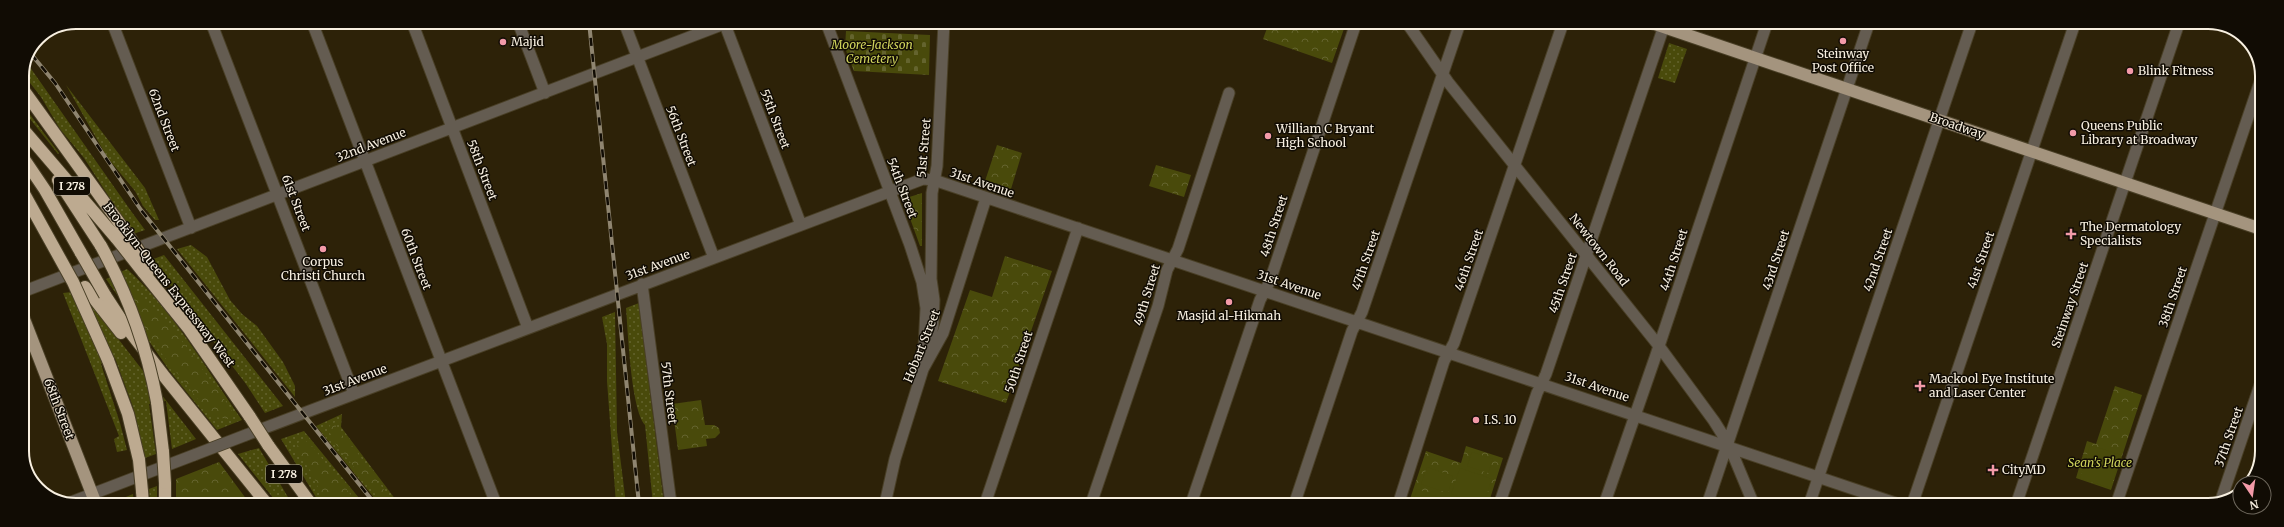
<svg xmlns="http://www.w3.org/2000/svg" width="2284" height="527" viewBox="0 0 2284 527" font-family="Merriweather,serif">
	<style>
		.grass { fill: url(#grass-dots) }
		.forest { fill: url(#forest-crowns) }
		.cemetery { fill: url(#cemetery-stones) }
		.pitch { fill: #494a0b }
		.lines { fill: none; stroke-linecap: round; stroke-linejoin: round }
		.minor-casing { stroke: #493f26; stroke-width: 13 }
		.major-casing { stroke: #493f26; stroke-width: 14 }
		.highway-casing { stroke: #493f26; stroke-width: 14 }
		.minor { stroke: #645c51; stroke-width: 11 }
		.major { stroke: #a4947e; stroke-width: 12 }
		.highway { stroke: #bdaa90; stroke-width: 12 }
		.rail-casing { stroke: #8f8570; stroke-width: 4 }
		.rail { stroke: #110c04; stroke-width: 2.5; stroke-dasharray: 8; stroke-linecap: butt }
		.minor-bridge-casing { stroke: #493f26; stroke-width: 13; stroke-linecap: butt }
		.highway-bridge-casing { stroke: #493f26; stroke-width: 14; stroke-linecap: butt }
		.minor-bridge { stroke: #645c51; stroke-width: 11 }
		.highway-bridge { stroke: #bdaa90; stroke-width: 12 }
		.poi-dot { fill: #f39aa8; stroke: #110c04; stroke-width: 1.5 }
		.labels { text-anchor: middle; stroke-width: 3; stroke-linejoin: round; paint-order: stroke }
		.shield { fill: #110c04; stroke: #b3ac9f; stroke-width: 1 }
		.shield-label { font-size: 11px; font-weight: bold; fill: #f8f0e1 }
		.poi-label { font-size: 12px; fill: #f8f0e1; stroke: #110c04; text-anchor: start }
		.park-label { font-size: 12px; font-style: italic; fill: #cfd35b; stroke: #110c04 }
		.street-label { font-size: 12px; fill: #f8f0e1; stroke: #110c04 }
		.rim { fill: none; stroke: #f8f0e1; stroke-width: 2 }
	</style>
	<defs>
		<pattern id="grass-dots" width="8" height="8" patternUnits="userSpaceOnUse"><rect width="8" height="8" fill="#494a0b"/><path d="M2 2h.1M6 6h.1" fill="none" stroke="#64642e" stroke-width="1.8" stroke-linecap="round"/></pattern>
		<pattern id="forest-crowns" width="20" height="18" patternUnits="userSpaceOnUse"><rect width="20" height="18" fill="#494a0b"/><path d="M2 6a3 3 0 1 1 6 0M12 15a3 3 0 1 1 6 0" fill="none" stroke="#64642e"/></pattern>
		<pattern id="cemetery-stones" width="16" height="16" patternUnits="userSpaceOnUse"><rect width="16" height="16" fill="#494a0b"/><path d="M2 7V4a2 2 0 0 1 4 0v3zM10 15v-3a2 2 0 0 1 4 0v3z" fill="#64642e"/></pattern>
	</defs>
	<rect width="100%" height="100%" fill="#2d2208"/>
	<path class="grass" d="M 1669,43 L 1687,49 L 1675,83 L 1658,78 Z
		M 27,63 L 131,211 L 145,230 L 133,234 L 84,158 L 60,129 L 41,97 L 23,74 Z
		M 66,85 L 145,188 L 159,220 L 155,220 L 143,206 L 135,191 L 107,157 Z
		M 22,104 L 59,153 L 58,154 L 22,109 Z
		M 191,245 L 207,257 L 230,300 L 242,314 L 257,326 L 283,362 L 295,386 L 295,397 L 177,249 Z
		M 164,255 L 283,406 L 265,413 L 246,384 L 151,260 Z
		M 127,269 C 172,309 207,370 242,420 L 217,430 L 169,370 L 106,279 Z
		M 81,291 L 196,439 L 172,449 L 166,401 L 149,404 L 156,454 L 145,458 L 133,407 L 115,358 L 101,364 L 120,423 L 127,450 L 117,452 L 114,439 L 119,436 L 63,293 Z
		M 639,303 L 664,504 L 653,504 L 645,425 C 631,409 628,332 626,308 Z
		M 615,312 L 617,432 L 626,504 L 616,504 L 607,381 L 607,344 L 602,317 Z
		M 342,414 L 341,427 L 399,504 L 379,504 L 316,426 Z
		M 304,431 L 364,504 L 320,504 L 281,439 Z
		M 259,448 L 292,504 L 278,504 L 238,454 Z
		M 157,486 L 157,504 L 150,504 L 149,489 Z
		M 133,494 L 134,504 L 109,504 Z"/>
	<path class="forest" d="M 1269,23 L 1346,23 L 1332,63 L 1263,39 Z
		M 997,145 L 1022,153 L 1011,189 L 985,181 Z
		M 1156,165 L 1191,175 L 1184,197 L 1149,186 Z
		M 922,193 L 922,246 L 920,246 L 903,199 Z
		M 1005,256 L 1052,271 L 1006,403 L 938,381 L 970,290 L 992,297 Z
		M 120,277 L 179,337 L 232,410 L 233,415 L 228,419 L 215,417 L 204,407 L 162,354 L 138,319 Z
		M 2115,386 L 2142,395 L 2111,490 L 2076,478 L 2087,441 L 2096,444 Z
		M 701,400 L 705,425 L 714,425 L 719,428 L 720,433 L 715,438 L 706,439 L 707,446 L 678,450 L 672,404 Z
		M 336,422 L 336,428 L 354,448 L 394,504 L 383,504 L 335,443 L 328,429 L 331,424 Z
		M 299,441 L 306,441 L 312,446 L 358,504 L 346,504 L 339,501 L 325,504 L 312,473 L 296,450 Z
		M 1466,446 L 1503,458 L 1488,505 L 1408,505 L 1426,451 L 1461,463 Z
		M 219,462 L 250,504 L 176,504 L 176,479 Z"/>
	<path class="cemetery" d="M 846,31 L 930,35 L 929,75 L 854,71 L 845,48 Z"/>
	<path class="pitch" d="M 2090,445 L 2121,455 L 2111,488 L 2080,479 L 2085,462 L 2096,466 L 2085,462 Z
		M 1472,452 L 1493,459 L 1488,473 L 1467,466 Z
		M 1427,467 L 1453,476 L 1448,493 L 1421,484 Z
		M 1460,468 L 1492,479 L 1483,505 L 1451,494 Z
		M 1417,489 L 1459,505 L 1412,505 Z"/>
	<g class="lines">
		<defs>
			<path id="minor" d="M 112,22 L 191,228
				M 211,22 L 354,394
				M 312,22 L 496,504
				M 412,22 L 528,328
				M 518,22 L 545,93
				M 624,22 L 714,258
				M 724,22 L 801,225
				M 826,22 L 910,245 L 922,282 L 926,308 L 923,369
				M 1407,23 L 1448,82 L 1659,346 L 1714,421 L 1729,445 L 1754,505
				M 642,284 L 671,504
				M 22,292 L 729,22
				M 929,344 L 933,326 L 934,300 L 931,279 L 932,193 L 937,166 L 944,22
				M 246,435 L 923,179 L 934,180 L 1901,505
				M 2221,500 L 2261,382
				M 66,504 L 194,455
				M 885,504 L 895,459 L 923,369 L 943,333 L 986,198
				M 985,504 L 1078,228
				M 1091,504 L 1158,306 L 1167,270 L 1178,249 L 1229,93
				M 1191,504 L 1260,300 L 1270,281 L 1356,23
				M 1294,505 L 1352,331 L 1362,312 L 1460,23
				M 1398,505 L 1444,361 L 1454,343 L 1563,23
				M 1499,505 L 1537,393 L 1546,374 L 1665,23
				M 1604,505 L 1656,355 L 1767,23
				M 1707,505 L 1869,23
				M 1809,505 L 1972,23
				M 1912,505 L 2075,23
				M 2016,505 L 2179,23
				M 2116,505 L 2262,76"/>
			<path id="major" d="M 1652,23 L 2261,229
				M 22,314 L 96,504"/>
			<path id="highway" d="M 22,88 L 128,235
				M 22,128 L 117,239
				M 22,156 L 45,190 L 81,253
				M 58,180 L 101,246
				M 143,272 L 189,329 L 250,417
				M 85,287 L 121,333
				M 105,295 L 124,324 L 164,376 L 267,504
				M 108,360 L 128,414 L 139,460
				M 157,402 L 163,452
				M 268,445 L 311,504
				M 142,491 L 143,504
				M 165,504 L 165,483"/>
		</defs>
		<use href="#minor" class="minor-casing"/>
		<use href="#major" class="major-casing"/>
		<use href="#highway" class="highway-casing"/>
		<use href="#minor" class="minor"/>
		<use href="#major" class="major"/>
		<use href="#highway" class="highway"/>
		<defs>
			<path id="rail" d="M 589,22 L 639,504
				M 31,54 L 55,83 L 141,210 L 375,504"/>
		</defs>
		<use href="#rail" class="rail-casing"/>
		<use href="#rail" class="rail"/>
		<defs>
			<path id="minor-bridge" d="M 194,455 L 246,435"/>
			<path id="highway-bridge" d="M 22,190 L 73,282 L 108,360
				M 128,235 L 151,269
				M 117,239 L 143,272
				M 101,246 C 128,295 147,348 157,402
				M 81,253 L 105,295
				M 250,417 L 268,445
				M 163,452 L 165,483
				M 139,460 L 142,491"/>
		</defs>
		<use href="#minor-bridge" class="minor-bridge-casing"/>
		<use href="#highway-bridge" class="highway-bridge-casing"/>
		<use href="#minor-bridge" class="minor-bridge"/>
		<use href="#highway-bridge" class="highway-bridge"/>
	</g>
	<g class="poi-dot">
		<circle cx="1843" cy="41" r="4"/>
		<circle cx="503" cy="42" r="4"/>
		<circle cx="2130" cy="71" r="4"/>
		<circle cx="2073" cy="133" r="4"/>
		<circle cx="1268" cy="136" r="4"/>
		<path d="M2069 228h4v4h4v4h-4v4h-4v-4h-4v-4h4z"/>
		<circle cx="323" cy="249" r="4"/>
		<circle cx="1229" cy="302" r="4"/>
		<path d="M1918 380h4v4h4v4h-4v4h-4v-4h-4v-4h4z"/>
		<circle cx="1476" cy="420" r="4"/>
		<path d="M1991 464h4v4h4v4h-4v4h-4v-4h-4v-4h4z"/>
	</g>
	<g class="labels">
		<g class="shield">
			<rect x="54" y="177" width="36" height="18" rx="3"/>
			<rect x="266" y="465" width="36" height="18" rx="3"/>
		</g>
		<g class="shield-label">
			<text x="72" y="190">I 278</text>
			<text x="284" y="478">I 278</text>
		</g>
		<g class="poi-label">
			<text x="511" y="46">Majid</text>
			<text x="1843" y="58" text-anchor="middle">Steinway<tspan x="1843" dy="14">Post Office</tspan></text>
			<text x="2138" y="75">Blink Fitness</text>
			<text x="2081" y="130">Queens Public<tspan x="2081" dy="14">Library at Broadway</tspan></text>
			<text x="1276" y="133">William C Bryant<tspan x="1276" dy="14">High School</tspan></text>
			<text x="2080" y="231">The Dermatology<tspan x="2080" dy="14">Specialists</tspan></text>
			<text x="323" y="266" text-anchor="middle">Corpus<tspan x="323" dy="14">Christi Church</tspan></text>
			<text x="1229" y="320" text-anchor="middle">Masjid al-Hikmah</text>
			<text x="1929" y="383">Mackool Eye Institute<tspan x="1929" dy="14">and Laser Center</tspan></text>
			<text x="1484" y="424">I.S. 10</text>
			<text x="2002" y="474">CityMD</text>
		</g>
		<g class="park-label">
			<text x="872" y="49">Moore-Jackson<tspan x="872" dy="14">Cemetery</tspan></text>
			<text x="2100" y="467">Sean's Place</text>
		</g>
		<g class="street-label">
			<text transform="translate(775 119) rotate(69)" y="4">55th Street</text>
			<text transform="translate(164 120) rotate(69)" y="4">62nd Street</text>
			<text transform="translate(1957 126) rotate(19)" y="4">Broadway</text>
			<text transform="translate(681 136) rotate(69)" y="4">56th Street</text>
			<text transform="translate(371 145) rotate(-21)" y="4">32nd Avenue</text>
			<text transform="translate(924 148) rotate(-85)" y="4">51st Street</text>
			<text transform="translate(482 170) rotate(69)" y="4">58th Street</text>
			<text transform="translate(982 183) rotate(19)" y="4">31st Avenue</text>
			<text transform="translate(902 188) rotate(69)" y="4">54th Street</text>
			<text transform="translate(296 203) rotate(69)" y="4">61st Street</text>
			<text transform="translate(1274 226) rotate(-72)" y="4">48th Street</text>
			<text transform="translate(1599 250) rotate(52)" y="4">Newtown Road</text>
			<text transform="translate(416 259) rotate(69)" y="4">60th Street</text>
			<text transform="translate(1366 260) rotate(-71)" y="4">47th Street</text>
			<text transform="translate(1469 260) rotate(-71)" y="4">46th Street</text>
			<text transform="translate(1674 260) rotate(-72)" y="4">44th Street</text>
			<text transform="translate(1776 260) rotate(-72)" y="4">43rd Street</text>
			<text transform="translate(1878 260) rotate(-71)" y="4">42nd Street</text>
			<text transform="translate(1981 260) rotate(-71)" y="4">41st Street</text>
			<text transform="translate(658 265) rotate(-20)" y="4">31st Avenue</text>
			<text transform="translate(1563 283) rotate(-71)" y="4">45th Street</text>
			<text transform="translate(169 285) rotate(52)" y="4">Brooklyn-Queens Expressway West</text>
			<text transform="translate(1289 285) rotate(19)" y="4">31st Avenue</text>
			<text transform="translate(1147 295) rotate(-73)" y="4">49th Street</text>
			<text transform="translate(2173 297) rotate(-71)" y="4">38th Street</text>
			<text transform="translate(2070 305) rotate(-71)" y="4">Steinway Street</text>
			<text transform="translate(922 346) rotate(-68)" y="4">Hobart Street</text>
			<text transform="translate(1019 362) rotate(-72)" y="4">50th Street</text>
			<text transform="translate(355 380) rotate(-21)" y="4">31st Avenue</text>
			<text transform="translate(1597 387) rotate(19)" y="4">31st Avenue</text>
			<text transform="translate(669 393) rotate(83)" y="4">57th Street</text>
			<text transform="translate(59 409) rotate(69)" y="4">68th Street</text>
			<text transform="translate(2229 437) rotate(-71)" y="4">37th Street</text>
		</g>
	</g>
	<path d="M0 0H2284V527H0ZM76 29H2208A47 47 0 0 1 2255 76V451A47 47 0 0 1 2208 498H76A47 47 0 0 1 29 451V76A47 47 0 0 1 76 29Z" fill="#110c04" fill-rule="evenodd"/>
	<path class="rim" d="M76 29H2208A47 47 0 0 1 2255 76V451A47 47 0 0 1 2208 498H76A47 47 0 0 1 29 451V76A47 47 0 0 1 76 29Z"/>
	<g transform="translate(2252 495) rotate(167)"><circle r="19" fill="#110c04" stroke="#6d675c"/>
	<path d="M0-3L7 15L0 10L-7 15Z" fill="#f39aa8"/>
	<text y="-6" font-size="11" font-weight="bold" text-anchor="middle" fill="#f8f0e1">N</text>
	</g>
</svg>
